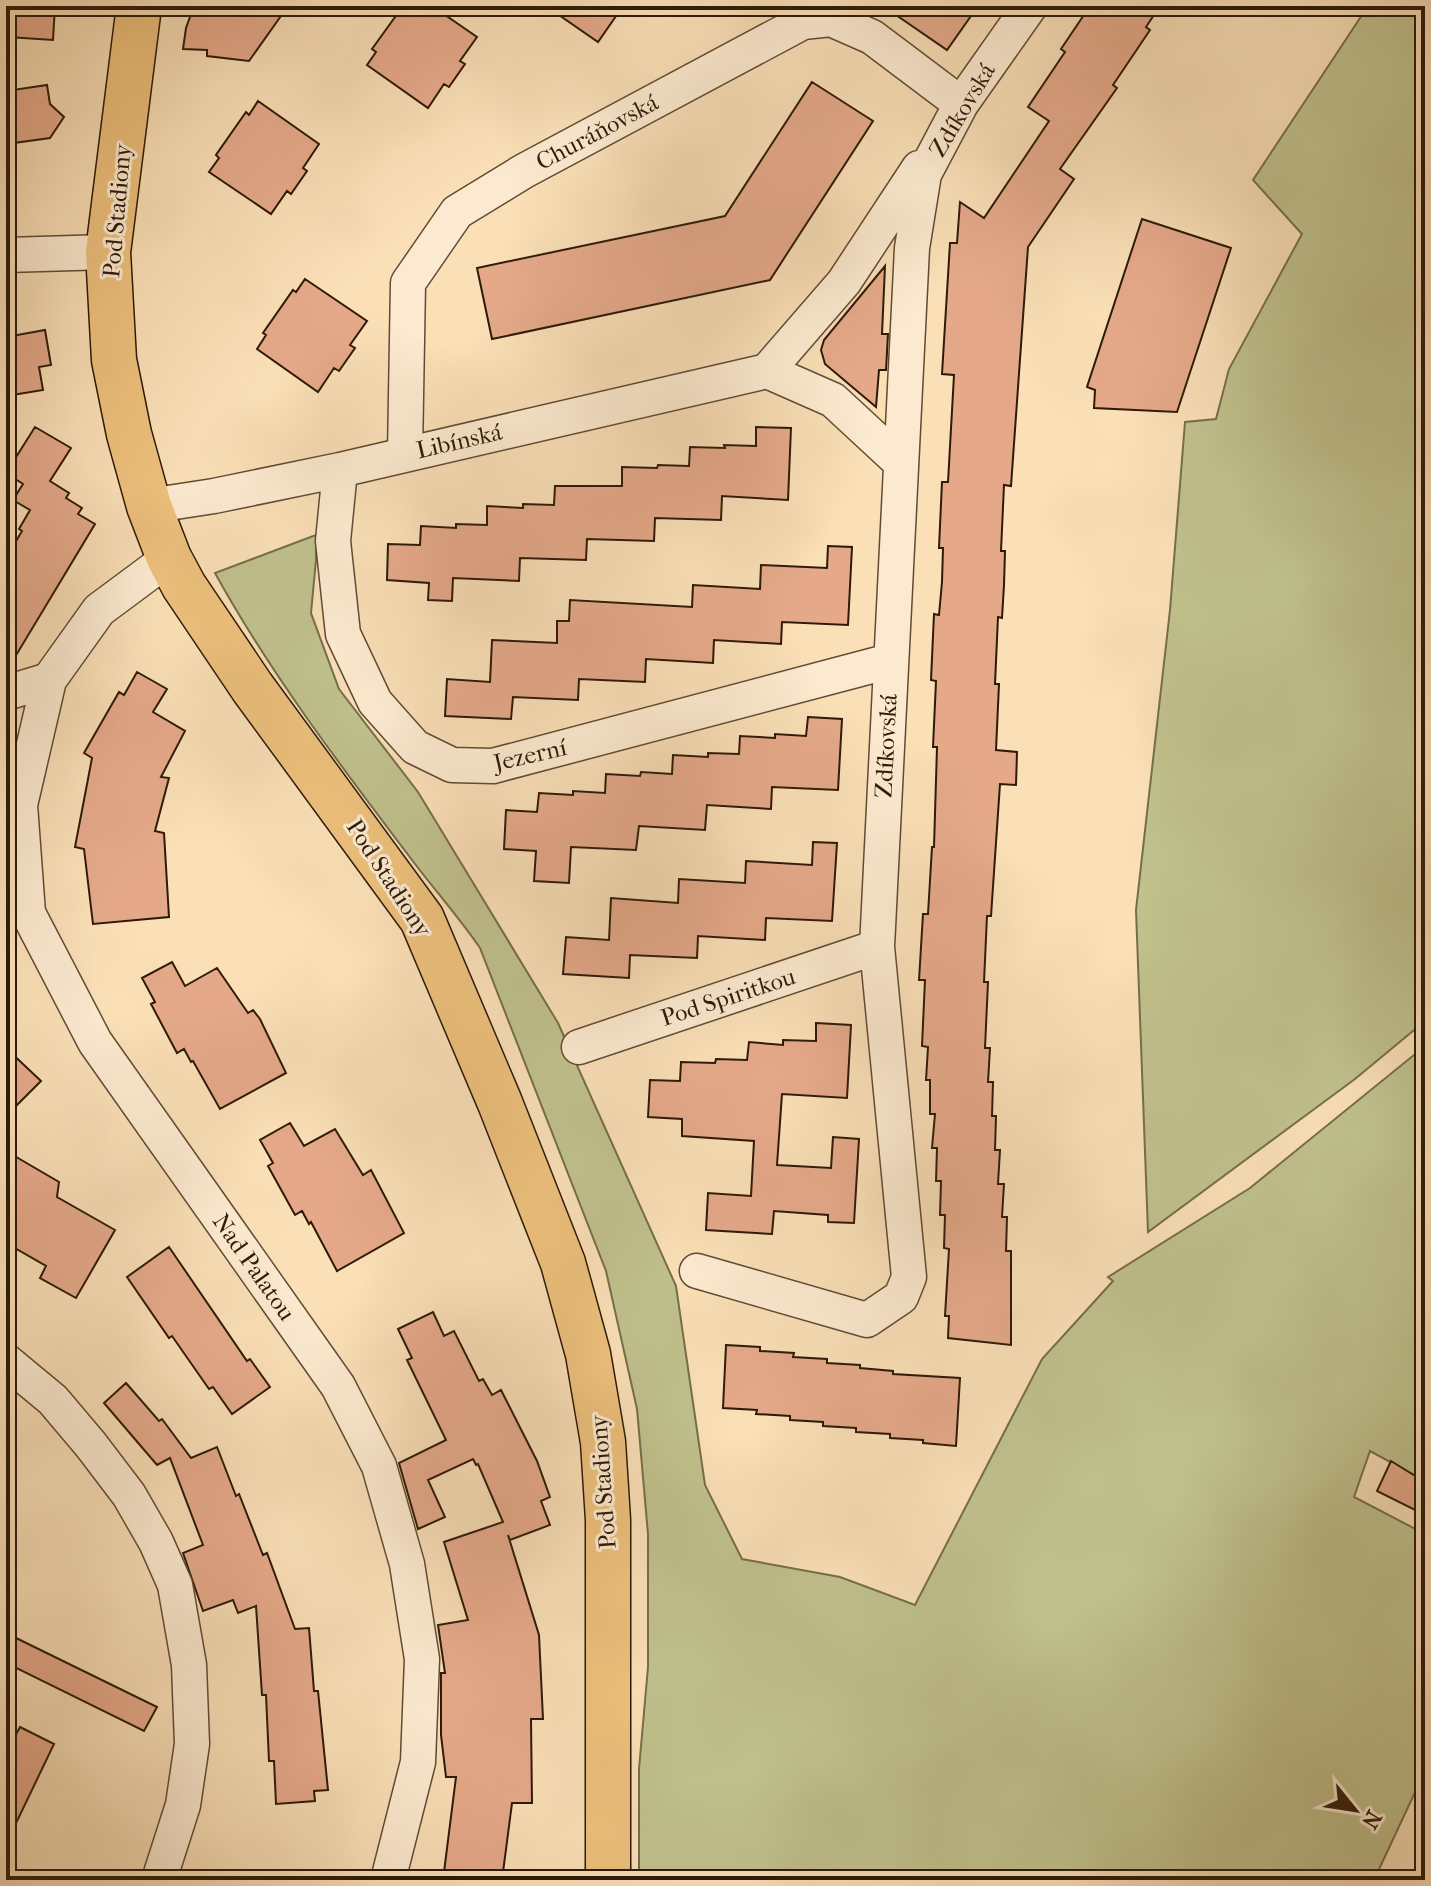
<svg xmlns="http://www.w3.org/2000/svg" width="1431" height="1886" viewBox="0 0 1431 1886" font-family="'IM FELL French Canon',serif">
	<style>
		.green { fill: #c0c18d; stroke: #766e4b; stroke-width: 2 }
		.building { fill: #e5a98a; stroke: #2d1a09; stroke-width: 2 }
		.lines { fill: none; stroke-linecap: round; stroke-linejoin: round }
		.minor-casing { stroke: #604b34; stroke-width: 37 }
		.major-casing { stroke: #2d1a09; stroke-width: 47 }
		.minor { stroke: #fcead0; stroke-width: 34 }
		.major { stroke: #edc07c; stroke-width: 44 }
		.labels { text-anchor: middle; stroke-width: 6; stroke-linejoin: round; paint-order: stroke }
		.street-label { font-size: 24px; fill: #2d1a09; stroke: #fcead0 }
	</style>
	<rect width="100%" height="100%" fill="#fadfb7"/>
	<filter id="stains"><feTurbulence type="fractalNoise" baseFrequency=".0025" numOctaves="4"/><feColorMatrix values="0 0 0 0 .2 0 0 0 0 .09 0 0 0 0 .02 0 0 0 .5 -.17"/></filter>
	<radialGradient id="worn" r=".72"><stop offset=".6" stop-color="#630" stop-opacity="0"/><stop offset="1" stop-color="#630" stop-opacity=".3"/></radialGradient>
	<path class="green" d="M 1368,6 L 1425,6 L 1425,1021 L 1355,1079 L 1148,1232 L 1136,910 L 1170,610 L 1185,422 L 1216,419 L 1229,369 L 1302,234 L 1253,180 Z
		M 316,535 L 316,560 L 311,613 L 339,689 L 418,792 L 558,1023 L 676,1286 L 705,1485 L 742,1559 L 840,1577 L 915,1605 L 1042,1359 L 1113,1281 L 1108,1277 L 1250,1188 L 1425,1046 L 1425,1481 L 1370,1451 L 1354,1497 L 1425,1534 L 1425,1771 L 1374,1880 L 639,1880 L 639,1769 L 648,1667 L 648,1534 L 637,1409 L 606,1271 L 480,948 C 458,916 432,887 409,856 C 340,765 270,673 215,573 Z"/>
	<path class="building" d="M 10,6 L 55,6 L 53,40 L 8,37 Z
		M 194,6 L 288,6 L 249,61 L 207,56 L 207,50 L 183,49 L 186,28 Z
		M 403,6 L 432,6 L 477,37 L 460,61 L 465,64 L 449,87 L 444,84 L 428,108 L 367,65 L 376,52 L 372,49 Z
		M 546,6 L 623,6 L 598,42 Z
		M 883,6 L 978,6 L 947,50 Z
		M 1090,6 L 1160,6 L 1146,27 L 1150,30 L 1113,85 L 1117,88 L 1060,169 L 1074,179 L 1028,247 L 1011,486 L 1004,485 L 1001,551 L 1005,551 L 1004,585 L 1002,618 L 998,617 L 995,684 L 999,684 L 996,750 L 1017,752 L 1016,785 L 1000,784 L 991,916 L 987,916 L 984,982 L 988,982 L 985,1048 L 990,1048 L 988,1082 L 993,1082 L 992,1116 L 996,1116 L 995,1150 L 1000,1150 L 998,1184 L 1004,1184 L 1002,1217 L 1007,1217 L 1006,1251 L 1011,1251 L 1011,1345 L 948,1338 L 949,1316 L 945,1316 L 949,1249 L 944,1248 L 945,1215 L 940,1215 L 941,1181 L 936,1181 L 937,1148 L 932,1148 L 935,1114 L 930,1114 L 930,1080 L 926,1080 L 928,1047 L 922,1046 L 925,980 L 919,980 L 923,914 L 928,914 L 932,847 L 934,847 L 937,747 L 933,747 L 936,681 L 931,680 L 934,614 L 939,615 L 942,582 L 943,548 L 939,548 L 942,482 L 948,482 L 954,375 L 942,374 L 950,243 L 957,243 L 960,202 L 984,218 L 1049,121 L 1028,107 L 1065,52 L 1061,49 Z
		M 812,82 L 873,121 L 770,280 L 492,339 L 477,268 L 725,216 Z
		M 47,85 L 50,104 L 64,117 L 50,138 L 6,144 L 6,91 Z
		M 258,101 L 319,144 L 303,168 L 307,171 L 291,194 L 287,191 L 271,214 L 209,172 L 219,158 L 216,155 L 246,112 L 249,115 Z
		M 1142,219 L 1231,248 L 1177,412 L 1094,408 L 1095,390 L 1087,387 Z
		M 885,266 L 882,334 L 888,334 L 886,370 L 879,370 L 876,407 L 825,364 L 821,350 L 824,340 Z
		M 305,279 L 367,321 L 350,345 L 355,348 L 339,371 L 334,368 L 318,392 L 257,349 L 266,335 L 263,333 L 293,290 L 296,292 Z
		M 45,330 L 51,365 L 39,367 L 43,390 L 6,396 L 6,337 Z
		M 35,427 L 71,448 L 50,481 L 69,493 L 66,498 L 82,508 L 78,514 L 95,524 L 6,672 L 6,558 L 22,531 L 19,529 L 30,510 L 13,500 L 23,484 L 6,473 Z
		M 756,427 L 791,428 L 788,500 L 722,496 L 721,520 L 655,518 L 654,541 L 587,539 L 586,560 L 520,558 L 519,581 L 453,578 L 452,601 L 428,600 L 429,583 L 387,580 L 388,544 L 420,545 L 421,526 L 456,528 L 456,524 L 487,525 L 487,506 L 523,508 L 523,504 L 554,505 L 555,486 L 622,486 L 622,467 L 657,468 L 658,465 L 689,466 L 690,447 L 725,448 L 724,445 L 756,446 Z
		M 828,546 L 852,547 L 848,625 L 782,622 L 781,644 L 714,640 L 713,663 L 646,659 L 645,682 L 579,679 L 578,700 L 513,697 L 511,719 L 445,716 L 447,679 L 490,682 L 492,640 L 557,643 L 557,621 L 569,621 L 570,600 L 692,607 L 693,585 L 760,589 L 761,565 L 827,568 Z
		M 137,672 L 167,689 L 153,712 L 185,731 L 161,777 L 169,778 L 155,831 L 164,833 L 169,917 L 93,924 L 84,849 L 75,847 L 92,758 L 84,753 L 119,692 L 124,695 Z
		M 808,717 L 842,719 L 838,790 L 772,787 L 771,809 L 707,805 L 705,830 L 639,826 L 636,850 L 571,847 L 569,883 L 534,881 L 536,851 L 504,849 L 506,810 L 537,812 L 539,793 L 573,795 L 573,791 L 605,793 L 606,774 L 640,776 L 641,772 L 672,774 L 673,755 L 708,757 L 708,753 L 739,754 L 740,736 L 775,738 L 775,734 L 806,736 Z
		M 813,842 L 837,843 L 832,921 L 766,918 L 765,940 L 698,936 L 697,958 L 630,955 L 629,978 L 563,974 L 566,937 L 609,940 L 611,898 L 678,903 L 679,879 L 745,883 L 746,861 L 812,865 Z
		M 172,962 L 185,986 L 217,968 L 248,1013 L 253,1010 L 260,1019 L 286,1073 L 220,1109 L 193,1061 L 191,1062 L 184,1049 L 177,1053 L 151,1004 L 155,1002 L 142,978 Z
		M 816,1023 L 851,1025 L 847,1098 L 782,1094 L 777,1165 L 831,1168 L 833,1137 L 859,1139 L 854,1223 L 828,1222 L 828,1215 L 774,1211 L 772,1234 L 706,1230 L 708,1193 L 751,1196 L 754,1141 L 682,1136 L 682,1119 L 648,1117 L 650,1080 L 680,1081 L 681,1062 L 715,1063 L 716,1059 L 747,1060 L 749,1042 L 783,1045 L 783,1040 L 816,1041 Z
		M 6,1048 L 41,1081 L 6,1116 Z
		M 290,1123 L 304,1146 L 335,1129 L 363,1175 L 371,1170 L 404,1233 L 337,1271 L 311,1222 L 309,1224 L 302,1211 L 295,1215 L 268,1166 L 273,1163 L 260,1140 Z
		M 6,1151 L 59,1182 L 57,1197 L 115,1230 L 76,1298 L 40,1278 L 46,1266 L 6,1243 Z
		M 169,1247 L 247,1361 L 250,1359 L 270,1387 L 232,1414 L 213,1387 L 209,1389 L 172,1336 L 169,1338 L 127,1277 Z
		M 433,1312 L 444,1336 L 454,1331 L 479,1381 L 483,1379 L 492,1395 L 501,1390 L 537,1461 L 550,1497 L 541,1501 L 550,1525 L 510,1540 L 508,1535 L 539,1635 L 543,1719 L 531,1719 L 532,1803 L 512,1803 L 502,1880 L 443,1880 L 456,1777 L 446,1777 L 441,1735 L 441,1673 L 445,1673 L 438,1625 L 468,1620 L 444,1542 L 503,1522 L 478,1464 L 476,1465 L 473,1459 L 428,1480 L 445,1517 L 418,1529 L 399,1463 L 446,1440 L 407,1360 L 412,1358 L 398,1329 Z
		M 726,1345 L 760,1347 L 760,1351 L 794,1353 L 793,1357 L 827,1359 L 827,1363 L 860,1365 L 860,1368 L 893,1371 L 893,1374 L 960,1378 L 956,1446 L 923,1443 L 923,1440 L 890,1438 L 890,1434 L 856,1432 L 856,1428 L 823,1426 L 823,1422 L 790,1420 L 790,1416 L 756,1414 L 757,1410 L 723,1408 Z
		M 126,1383 L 159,1421 L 162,1419 L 191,1458 L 217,1447 L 236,1496 L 239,1494 L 263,1555 L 267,1553 L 295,1629 L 309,1628 L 314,1691 L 318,1691 L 328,1790 L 314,1791 L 315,1801 L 276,1804 L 274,1761 L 269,1761 L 266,1695 L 262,1695 L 256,1606 L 238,1613 L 233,1600 L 203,1611 L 183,1553 L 203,1545 L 170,1458 L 157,1465 L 104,1403 Z
		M 1391,1461 L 1425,1482 L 1425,1515 L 1377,1491 Z
		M 14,1637 L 157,1707 L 144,1731 L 6,1663 L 6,1653 Z
		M 20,1727 L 54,1744 L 6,1844 L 6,1735 L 14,1738 Z"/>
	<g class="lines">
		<defs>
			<path id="minor" d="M 6,255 L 108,252
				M 767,371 L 833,400 L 900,462
				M 405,453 L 408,283 L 457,212 L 524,171 L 803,22 L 831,19 L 872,37 L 961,104
				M 340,470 L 333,541 L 343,634 L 375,702 L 415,747 L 452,765 L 493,766 L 890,661
				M 149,506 L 214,496 L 340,470 L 767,371 L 844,282 L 919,168
				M 49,680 L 20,805 L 28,913 L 95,1042 L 338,1386 L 379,1466 L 407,1564 L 422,1659 L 418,1762 L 388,1880
				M 6,693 L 49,680 L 99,610 L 169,558
				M 579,1047 L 877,947
				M 697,1271 L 867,1320 L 901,1297 L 909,1277 L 877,947 L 912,248 L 924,174 L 961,104 L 1030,6
				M 6,1361 L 53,1400 L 91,1445 L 129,1495 L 156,1542 L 175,1585 L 189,1665 L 192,1744 L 183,1805 L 159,1880"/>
			<path id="major" d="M 139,6 L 108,252 L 114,360 L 129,434 L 149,506 L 169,558 L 184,586 L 252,687 L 422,919 L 500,1103 L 563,1263 L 588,1354 L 603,1442 L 608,1520 L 608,1880"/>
		</defs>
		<use href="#minor" class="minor-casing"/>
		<use href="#major" class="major-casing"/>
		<use href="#minor" class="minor"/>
		<use href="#major" class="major"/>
	</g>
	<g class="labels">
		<g class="street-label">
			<text transform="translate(962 110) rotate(-59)" y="8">Zdíkovská</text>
			<text transform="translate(597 132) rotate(-28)" y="8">Churáňovská</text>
			<text transform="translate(117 211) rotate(-85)" y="8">Pod Stadiony</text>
			<text transform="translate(459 441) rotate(-13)" y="8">Libínská</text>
			<text transform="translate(886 746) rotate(-87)" y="8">Zdíkovská</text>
			<text transform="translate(530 755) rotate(-13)" y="8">Jezerní</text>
			<text transform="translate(389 878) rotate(57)" y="8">Pod Stadiony</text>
			<text transform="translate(728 997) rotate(-18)" y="8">Pod Spiritkou</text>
			<text transform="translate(254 1267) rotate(55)" y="8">Nad Palatou</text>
			<text transform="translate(603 1482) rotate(-94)" y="8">Pod Stadiony</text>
		</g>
	</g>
	<rect width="1431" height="1886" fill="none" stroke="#fadfb7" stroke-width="32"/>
	<rect x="8" y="8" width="1415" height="1870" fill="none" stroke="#2d1a09" stroke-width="4"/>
	<rect x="16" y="16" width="1399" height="1854" fill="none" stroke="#2d1a09" stroke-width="2"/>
	<g transform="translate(1355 1810) rotate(120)" stroke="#fcead0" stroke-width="6" paint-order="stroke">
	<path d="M0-6L14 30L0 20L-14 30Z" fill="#2d1a09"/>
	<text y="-12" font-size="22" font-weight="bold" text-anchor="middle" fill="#2d1a09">N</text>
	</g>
	<rect width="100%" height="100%" filter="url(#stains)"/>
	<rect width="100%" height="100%" fill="url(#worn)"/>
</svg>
